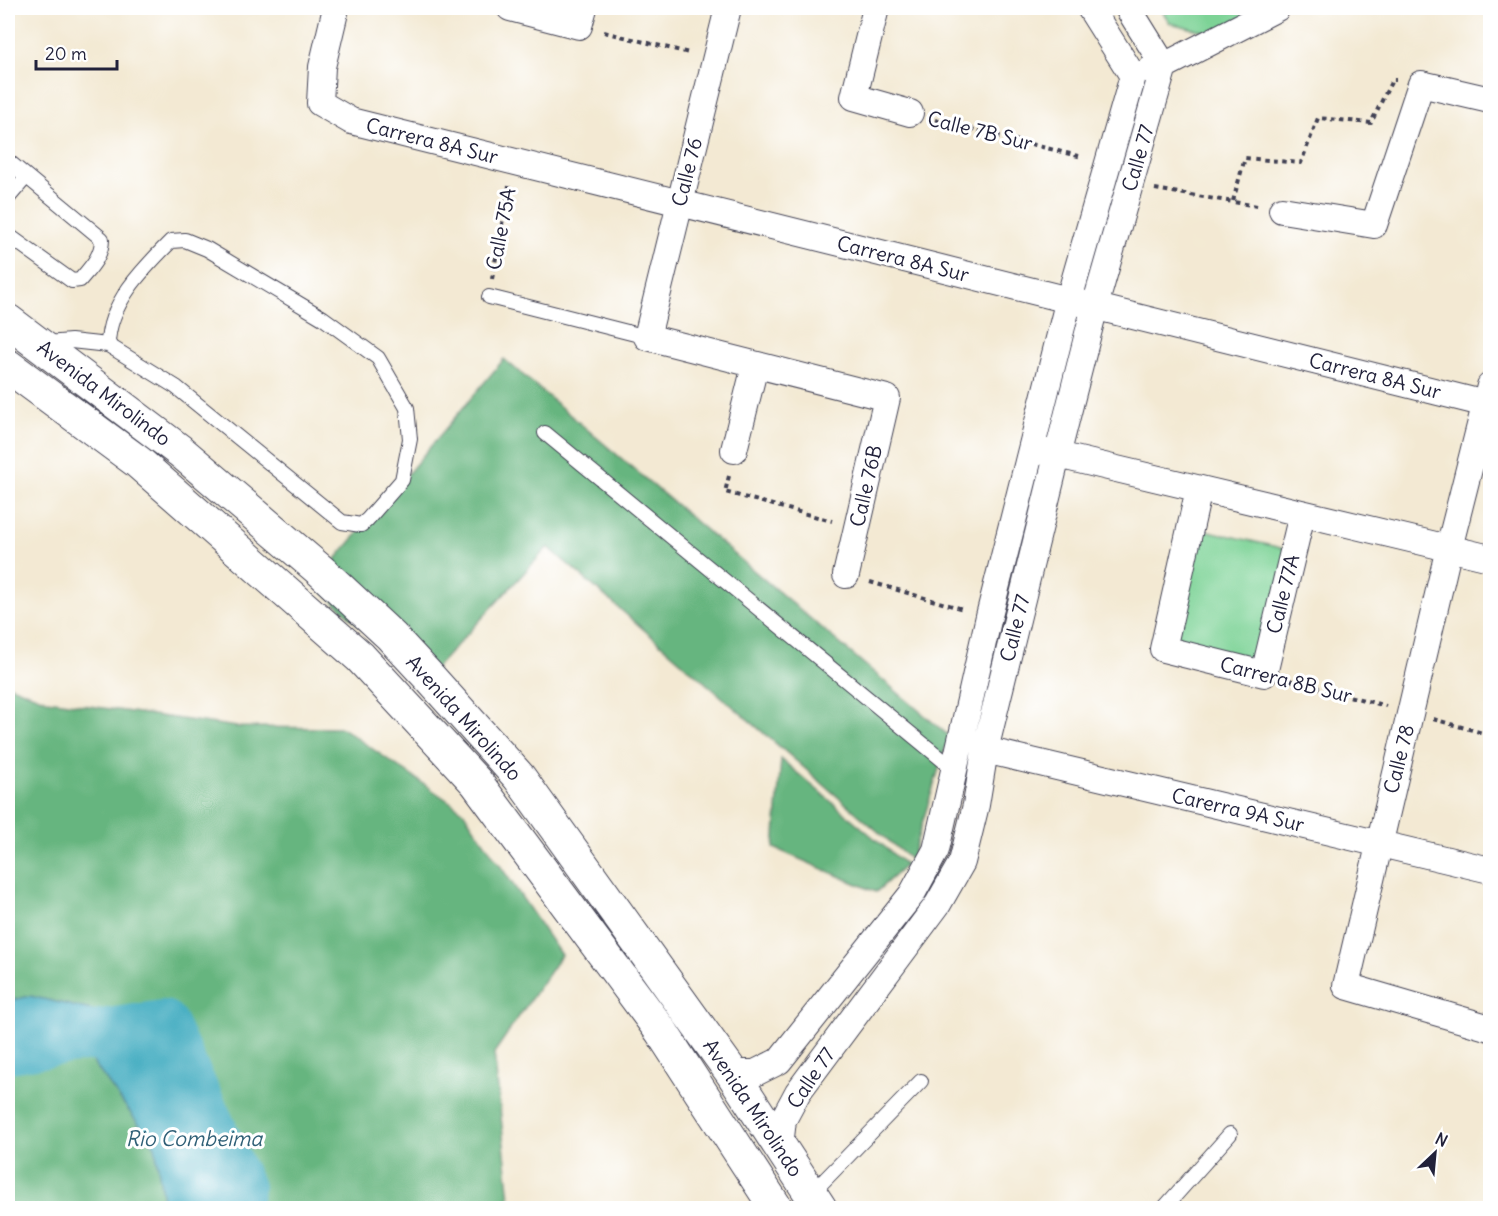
<svg xmlns="http://www.w3.org/2000/svg" width="1498" height="1216" viewBox="0 0 1498 1216" font-family="Delius,sans-serif">
	<style>
		.green { fill: #7dd396; stroke: #507a68; stroke-width: 1.5 }
		.forest { fill: #66b57f; stroke: #446c5d; stroke-width: 1.5 }
		.water { fill: #41abc0; stroke: #32667e; stroke-width: 1.5 }
		.lines { fill: none; stroke-linecap: round; stroke-linejoin: round }
		.river { stroke: #41abc0; stroke-width: 50 }
		.service-casing { stroke: #414052; stroke-width: 16 }
		.minor-casing { stroke: #414052; stroke-width: 28 }
		.primary-casing { stroke: #414052; stroke-width: 35 }
		.path { stroke: #414052; stroke-width: 4; stroke-dasharray: 4.5 4.5; stroke-linecap: butt }
		.service { stroke: #fff; stroke-width: 14 }
		.minor { stroke: #fff; stroke-width: 26 }
		.primary { stroke: #fff; stroke-width: 33 }
		.labels { text-anchor: middle; stroke-width: 6; stroke-linejoin: round; paint-order: stroke }
		.street-label { font-size: 20px; fill: #22223b; stroke: #fff }
		.water-label { font-size: 21px; font-style: italic; fill: #306077; stroke: #fff }
	</style>
	<rect width="100%" height="100%" fill="#fff"/>
	<filter id="ink" filterUnits="userSpaceOnUse"><feTurbulence type="fractalNoise" baseFrequency=".0167" numOctaves="2"/><feDisplacementMap in="SourceGraphic" scale="12" xChannelSelector="R" yChannelSelector="G"/><feConvolveMatrix kernelMatrix="1 2 1 2 8 2 1 2 1" color-interpolation-filters="sRGB"/></filter>
	<filter id="wash" filterUnits="userSpaceOnUse"><feTurbulence type="fractalNoise" baseFrequency=".008" numOctaves="4" result="noise"/><feDisplacementMap in="SourceGraphic" scale="24" xChannelSelector="R" yChannelSelector="G"/><feGaussianBlur stdDeviation="1.35" result="paint"/><feColorMatrix in="noise" values="0 0 0 0 0 0 0 0 0 0 0 0 0 0 0 0 0 1.4 0 .05"/><feComposite in="paint" operator="in"/></filter>
	<g filter="url(#wash)">
		<rect width="100%" height="100%" fill="#f3e9d3"/>
		<path class="green" d="M 1160,8 L 1261,8 L 1215,34 L 1170,23 Z
			M 1192,527 L 1294,551 L 1264,674 L 1163,649 Z"/>
		<path class="forest" d="M 504,359 L 949,736 L 911,860 L 548,547 L 421,684 L 315,584 Z
			M 8,685 L 47,700 L 237,727 L 342,728 L 463,811 L 561,955 L 494,1053 L 511,1208 L 8,1208 Z
			M 781,759 L 906,865 L 876,892 L 774,848 Z"/>
		<path class="water" d="M 30,996 L 135,1020 L 232,1121 L 236,1208 L 164,1208 L 155,1146 L 86,1053 L 8,1047 L 8,1001 Z"/>
		<g class="lines">
			<path class="river" d="M 8,1048 L 163,1025 L 239,1188 L 234,1208"/>
		</g>
	</g>
	<g filter="url(#ink)">
		<g class="lines">
			<defs>
				<path id="service" d="M 8,161 L 102,239 C 102,256 91,267 80,280 L 72,281 L 8,235
					M 8,198 L 26,177
					M 489,297 L 647,337
					M 47,343 L 71,341 L 108,345 L 176,387 L 342,522 L 361,525 L 367,520 L 402,480 L 410,439 L 407,408 L 378,358 L 323,318 L 207,249 L 185,240 L 171,241 C 143,269 108,304 108,345
					M 545,433 L 956,771
					M 811,1194 L 921,1081
					M 1164,1208 L 1230,1134"/>
				<path id="minor" d="M 336,8 L 322,67 L 320,103 L 351,121 L 1490,405
					M 510,8 L 579,26 L 584,8
					M 728,8 L 647,337 L 887,398 L 846,575
					M 876,8 L 854,97 L 910,113
					M 1090,8 L 1133,76
					M 1128,8 L 1164,66
					M 1150,70 L 1164,66 L 1277,8
					M 1282,210 L 1374,225 L 1421,84 L 1490,100
					M 1490,386 L 1449,548 L 1346,986 L 1490,1028
					M 734,450 L 755,366
					M 1041,451 L 1490,558
					M 1199,489 L 1163,649 L 1264,674 L 1302,514
					M 985,750 L 1490,870
					M 732,1073 L 755,1073 L 779,1061 L 912,894 L 936,850 L 989,616 L 1069,299 L 1133,76
					M 780,1146 L 783,1120 L 798,1092 L 938,904 L 962,862 L 976,805 L 985,750 L 1057,456 L 1095,306 L 1164,66"/>
				<path id="primary" d="M 8,321 L 180,451 L 321,571 L 391,636 L 430,678 L 519,777 L 732,1073 L 820,1208
					M 8,366 L 138,462 L 360,657 L 476,782 L 661,1031 L 776,1208"/>
			</defs>
			<use href="#service" class="service-casing"/>
			<use href="#minor" class="minor-casing"/>
			<use href="#primary" class="primary-casing"/>
			<path class="path" d="M 604,32 L 689,53
				M 935,120 L 1082,157
				M 1155,189 L 1257,206
				M 1233,201 L 1245,158 L 1301,163 L 1318,118 L 1371,123 L 1392,80 L 1396,80
				M 492,279 L 509,186
				M 729,476 L 725,492 L 832,521
				M 870,582 L 963,609
				M 1289,680 L 1386,706
				M 1433,719 L 1490,735"/>
			<use href="#service" class="service"/>
			<use href="#minor" class="minor"/>
			<use href="#primary" class="primary"/>
		</g>
	</g>
	<g class="labels">
		<g class="street-label">
			<text transform="translate(980 131) rotate(14)" y="7">Calle 7B Sur</text>
			<text transform="translate(432 141) rotate(14)" y="7">Carrera 8A Sur</text>
			<text transform="translate(1138 158) rotate(-74)" y="7">Calle 77</text>
			<text transform="translate(687 172) rotate(-76)" y="7">Calle 76</text>
			<text transform="translate(501 229) rotate(-79)" y="7">Calle 75A</text>
			<text transform="translate(903 259) rotate(14)" y="7">Carrera 8A Sur</text>
			<text transform="translate(1375 376) rotate(14)" y="7">Carrera 8A Sur</text>
			<text transform="translate(104 393) rotate(37)" y="7">Avenida Mirolindo</text>
			<text transform="translate(866 486) rotate(-77)" y="7">Calle 76B</text>
			<text transform="translate(1283 594) rotate(-76)" y="7">Calle 77A</text>
			<text transform="translate(1015 628) rotate(-76)" y="7">Calle 77</text>
			<text transform="translate(1286 680) rotate(14)" y="7">Carrera 8B Sur</text>
			<text transform="translate(464 718) rotate(48)" y="7">Avenida Mirolindo</text>
			<text transform="translate(1399 759) rotate(-76)" y="7">Calle 78</text>
			<text transform="translate(1238 810) rotate(13)" y="7">Carerra 9A Sur</text>
			<text transform="translate(811 1078) rotate(-56)" y="7">Calle 77</text>
			<text transform="translate(753 1108) rotate(56)" y="7">Avenida Mirolindo</text>
		</g>
		<g class="water-label">
			<text x="194" y="1146">Rio Combeima</text>
		</g>
	</g>
	<rect width="1498" height="1216" fill="none" stroke="#fff" stroke-width="30"/>
	<g transform="translate(1435 1153) rotate(26)" stroke="#ffffff" stroke-width="4.5" paint-order="stroke">
	<path d="M0-4.5L10 22L0 15L-10 22Z" fill="#22223b"/>
	<text y="-9" font-size="16" font-weight="bold" text-anchor="middle" fill="#22223b">N</text>
	</g>
	<path d="M36 60v9h81v-9" fill="none" stroke="#22223b" stroke-width="3"/>
	<text x="45" y="60" font-size="18" fill="#22223b" stroke="#ffffff" stroke-width="4.5" paint-order="stroke">20 m</text>
</svg>
